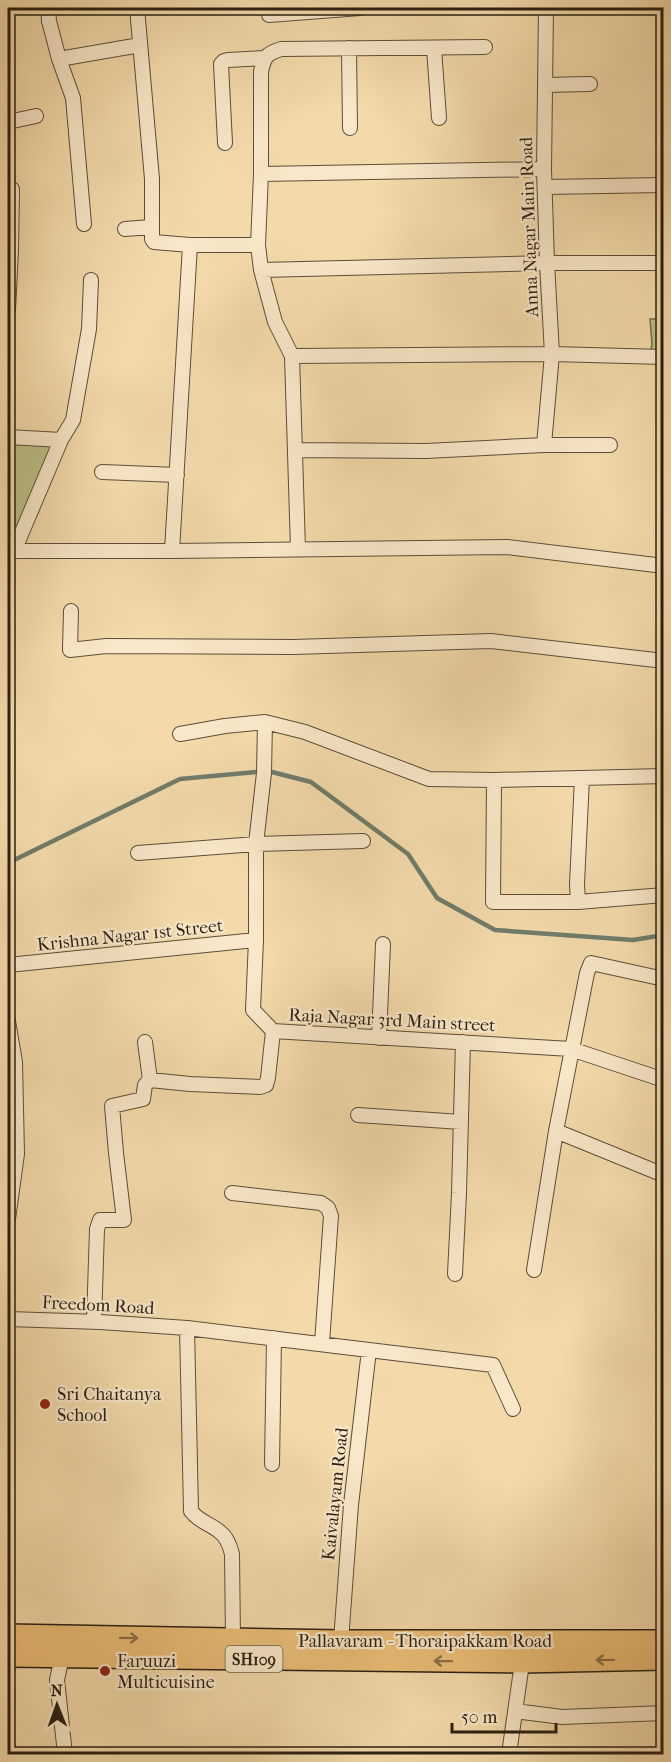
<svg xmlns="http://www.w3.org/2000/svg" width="671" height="1762" viewBox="0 0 671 1762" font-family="'IM FELL French Canon',serif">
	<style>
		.green { fill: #bcc088; stroke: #73704c; stroke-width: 1.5 }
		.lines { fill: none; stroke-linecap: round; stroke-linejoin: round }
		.stream { stroke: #6e7d6b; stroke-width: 4.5 }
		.minor-casing { stroke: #5c4e38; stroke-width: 16 }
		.primary-casing { stroke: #2a1f11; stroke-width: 24 }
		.minor { stroke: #f8e7c8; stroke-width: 14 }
		.primary { stroke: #eabd76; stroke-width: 21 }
		.oneway { stroke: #8a6e44 }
		.poi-dot { fill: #8f2418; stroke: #f8e7c8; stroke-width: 2 }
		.labels { text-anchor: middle; stroke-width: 4.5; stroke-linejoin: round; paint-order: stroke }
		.shield { fill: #f8e7c8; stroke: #685b48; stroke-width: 1.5 }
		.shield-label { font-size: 16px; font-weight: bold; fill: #2a1f11 }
		.street-label { font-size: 18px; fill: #2a1f11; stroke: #f8e7c8 }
		.poi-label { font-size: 18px; fill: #2a1f11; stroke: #f8e7c8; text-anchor: start }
	</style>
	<rect width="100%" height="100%" fill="#f4daab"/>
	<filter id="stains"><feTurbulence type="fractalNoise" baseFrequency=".00333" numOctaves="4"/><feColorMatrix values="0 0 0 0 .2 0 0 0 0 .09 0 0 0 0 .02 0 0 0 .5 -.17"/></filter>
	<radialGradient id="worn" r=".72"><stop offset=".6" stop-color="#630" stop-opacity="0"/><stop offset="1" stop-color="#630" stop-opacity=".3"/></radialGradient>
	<path class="green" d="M 650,319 L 663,319 L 663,355 L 650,355 L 652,344 Z
		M 8,439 L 58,442 L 8,550 Z"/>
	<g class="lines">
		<path class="stream" d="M 8,863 L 180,779 L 268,771 L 311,782 L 408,854 L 437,898 L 495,930 L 633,940 L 664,935"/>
		<defs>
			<path id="minor" d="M 48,8 L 49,21 L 59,59 L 73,98 L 84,224
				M 137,8 L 152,179 L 152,239 L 154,242 L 190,245
				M 269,15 L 360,8
				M 349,48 L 350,128
				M 434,48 L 439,118
				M 59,59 L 140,45
				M 545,85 L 590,84
				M 8,122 L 36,116
				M 225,143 L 221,64 L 224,61 L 228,60 L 264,58
				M 261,174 L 544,169
				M 545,187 L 664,185
				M 125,229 L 151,227
				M 258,245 L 261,174 L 261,71 C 265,56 266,54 281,49 L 485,47
				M 261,270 L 547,263 L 664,263
				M 8,310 L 11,251 L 12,189
				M 292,356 L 552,354 L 664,357
				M 8,437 L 61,440
				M 544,445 L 552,354 L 547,263 L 544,169 L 546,8
				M 295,450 L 426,451 L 544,445 L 610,445
				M 102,472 L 177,475
				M 14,551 L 61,440 L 73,420 L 89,329 L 91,280
				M 172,551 L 190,245 L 258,245 L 261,270 L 275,322 L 292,356 L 298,549
				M 8,553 L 14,551 L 172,551 L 507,547 L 664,566
				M 71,611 L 70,650 L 106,646 L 293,647 L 491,641 L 664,661
				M 265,722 L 264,773 L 256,844 L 256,940 L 253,1010 L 273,1031 L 571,1049 L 664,1080
				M 180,734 L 225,726 L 265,722 L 305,732 L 429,779 L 494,780 L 664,776
				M 494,780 L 493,902 L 578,902 L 664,895
				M 138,853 L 256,844 L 363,841
				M 578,902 L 577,884 L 582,778
				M 8,965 L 256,940
				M 8,1021 L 15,1062 L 17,1154 L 8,1219
				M 379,1038 L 383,944
				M 145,1042 L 150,1080 L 190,1084 L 260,1087 L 266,1085 L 268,1078 L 273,1031
				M 358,1115 L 461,1122
				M 556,1131 L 664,1175
				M 232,1193 L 321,1203 L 328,1208 L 331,1216 L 322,1343
				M 534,1270 L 556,1131 L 587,973 L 591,963 L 664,979
				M 455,1274 L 459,1193 L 463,1042
				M 8,1319 L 100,1322 L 187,1328
				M 94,1322 L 97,1229 L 100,1220 L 124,1220 L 116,1153 L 112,1106 L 143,1099 L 145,1085 L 150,1080
				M 272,1464 L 274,1338
				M 233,1640 L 232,1554 C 230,1546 227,1537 220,1532 C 211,1524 199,1522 191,1511 L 187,1328 L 493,1365 L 513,1409
				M 341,1641 L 351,1505 L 369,1350
				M 62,1656 L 57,1680 L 65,1754
				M 515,1711 L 562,1717 L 664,1713
				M 509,1754 L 523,1656"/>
			<path id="primary" d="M 8,1635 L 341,1641 L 664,1641
				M 8,1656 L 522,1662 L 664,1659"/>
		</defs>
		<use href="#minor" class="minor-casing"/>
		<use href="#primary" class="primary-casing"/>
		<use href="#minor" class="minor"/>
		<use href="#primary" class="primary"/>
	</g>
	<defs><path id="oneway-shaft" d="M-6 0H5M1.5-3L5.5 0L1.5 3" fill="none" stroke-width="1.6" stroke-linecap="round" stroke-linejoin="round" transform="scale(1.5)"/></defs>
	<g class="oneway">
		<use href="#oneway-shaft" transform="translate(129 1638) rotate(1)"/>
		<use href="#oneway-shaft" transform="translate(605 1660) rotate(179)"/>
		<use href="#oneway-shaft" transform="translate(443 1661) rotate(-179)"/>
	</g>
	<g class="poi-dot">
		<circle cx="45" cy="1404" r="6"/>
		<circle cx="105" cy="1671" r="6"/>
	</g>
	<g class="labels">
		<rect class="shield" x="225.5" y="1646" width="57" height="26" rx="4.5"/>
		<g class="shield-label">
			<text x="254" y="1665">SH109</text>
		</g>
		<g class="street-label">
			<text transform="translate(529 227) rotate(-92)" y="6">Anna Nagar Main Road</text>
			<text transform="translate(130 935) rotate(-6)" y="6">Krishna Nagar 1st Street</text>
			<text transform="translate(392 1020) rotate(3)" y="6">Raja Nagar 3rd Main street</text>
			<text transform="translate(98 1305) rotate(3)" y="6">Freedom Road</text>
			<text transform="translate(335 1494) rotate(-84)" y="6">Kaivalayam Road</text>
			<text x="425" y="1647">Pallavaram - Thoraipakkam Road</text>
		</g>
		<g class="poi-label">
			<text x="57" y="1400">Sri Chaitanya<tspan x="57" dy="21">School</tspan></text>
			<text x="117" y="1667">Faruuzi<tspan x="117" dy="21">Multicuisine</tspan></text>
		</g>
	</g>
	<rect width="671" height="1762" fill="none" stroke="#f4daab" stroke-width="30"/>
	<rect x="9" y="9" width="653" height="1744" fill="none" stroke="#2a1f11" stroke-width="3"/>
	<rect x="15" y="15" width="641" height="1732" fill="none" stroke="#2a1f11" stroke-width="1.5"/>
	<g transform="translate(57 1705) rotate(359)" stroke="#f8e7c8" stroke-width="4.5" paint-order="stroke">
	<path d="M0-4.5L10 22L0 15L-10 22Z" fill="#2a1f11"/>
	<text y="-9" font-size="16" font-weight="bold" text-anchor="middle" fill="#2a1f11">N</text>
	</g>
	<path d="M452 1723v9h104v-9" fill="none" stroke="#2a1f11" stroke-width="3"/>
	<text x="461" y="1723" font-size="18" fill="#2a1f11" stroke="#f8e7c8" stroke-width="4.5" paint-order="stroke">50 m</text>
	<rect width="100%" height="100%" filter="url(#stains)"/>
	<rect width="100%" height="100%" fill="url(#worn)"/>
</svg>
